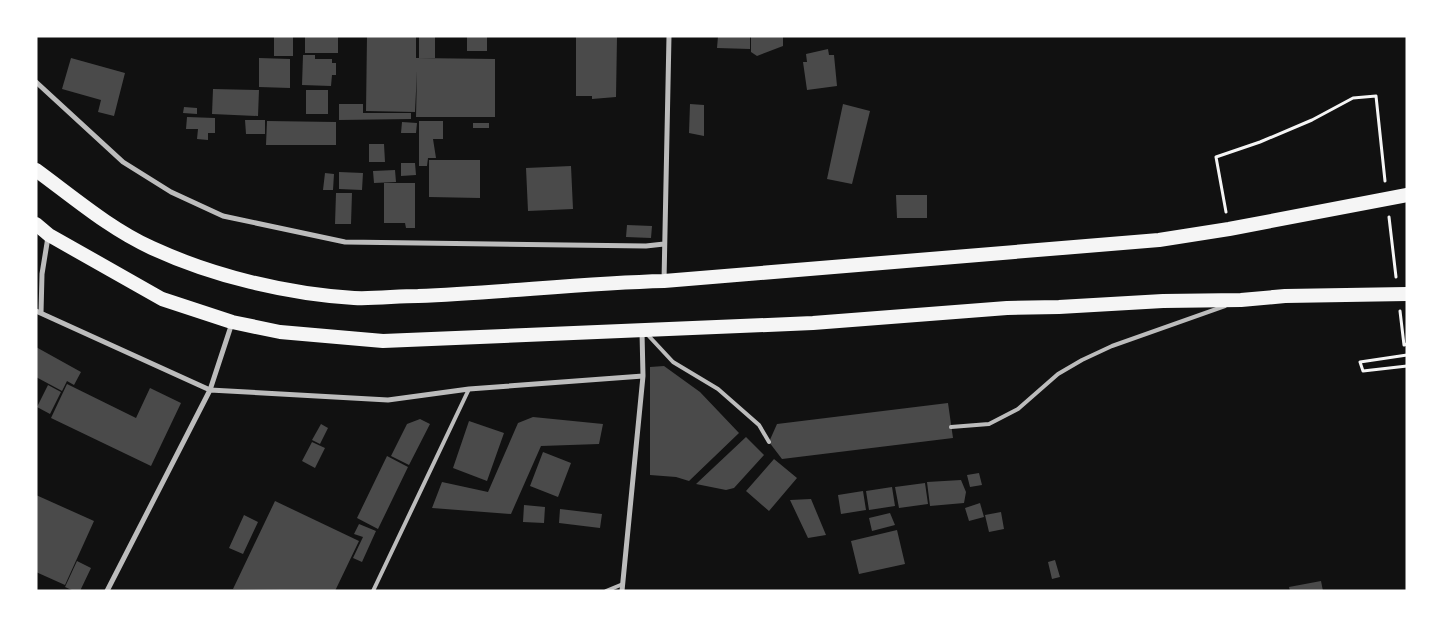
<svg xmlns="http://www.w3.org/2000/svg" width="1443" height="627" viewBox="0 0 1443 627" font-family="'Source Sans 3',sans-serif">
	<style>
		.building { fill: #4a4a4a }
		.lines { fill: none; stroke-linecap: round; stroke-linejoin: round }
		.path { stroke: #f5f5f5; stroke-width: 3 }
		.service { stroke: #bcbcbc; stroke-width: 4 }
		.minor { stroke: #bcbcbc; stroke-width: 5 }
		.trunk { stroke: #f5f5f5; stroke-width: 14 }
	</style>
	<rect width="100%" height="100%" fill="#111"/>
	<path class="building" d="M 274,36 L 293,36 L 293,56 L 274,56 Z
		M 305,36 L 338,36 L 338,53 L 305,53 Z
		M 367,36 L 416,36 L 416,58 L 495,59 L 495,117 L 416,117 L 417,71 L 415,112 L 366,111 Z
		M 419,36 L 435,36 L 435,58 L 419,58 Z
		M 467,36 L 487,36 L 487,51 L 467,51 Z
		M 718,36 L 750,36 L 750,49 L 717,48 Z
		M 751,36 L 783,36 L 783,46 L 757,56 L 751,52 Z
		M 576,37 L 617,37 L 616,97 L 592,99 L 592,96 L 576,96 Z
		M 828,49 L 829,55 L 834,55 L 837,86 L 807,90 L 803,62 L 807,62 L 806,54 Z
		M 303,55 L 315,55 L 315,59 L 332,59 L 332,63 L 336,63 L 336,75 L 332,75 L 331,86 L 302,85 Z
		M 71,58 L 125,73 L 114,116 L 98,112 L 101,100 L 62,89 Z
		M 259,58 L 290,59 L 290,88 L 259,87 Z
		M 213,89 L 259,90 L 258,116 L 212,114 Z
		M 306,90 L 328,90 L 328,114 L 306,114 Z
		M 339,104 L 363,104 L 363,113 L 411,113 L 411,119 L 339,120 Z
		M 690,104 L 704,105 L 704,136 L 689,133 Z
		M 843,104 L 870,111 L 852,184 L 827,179 Z
		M 184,107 L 197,108 L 197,114 L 183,113 Z
		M 187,117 L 215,118 L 215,133 L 208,133 L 208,140 L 197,139 L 198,129 L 186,129 Z
		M 245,120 L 265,120 L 265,134 L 246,134 Z
		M 267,121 L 336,122 L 336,145 L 266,145 Z
		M 419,121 L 443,121 L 443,139 L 433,139 L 436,158 L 428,158 L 427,166 L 419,166 Z
		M 402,122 L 417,123 L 416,133 L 401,133 Z
		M 473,123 L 489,123 L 489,128 L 473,128 Z
		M 369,144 L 384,144 L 385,162 L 369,162 Z
		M 429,160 L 480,160 L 480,198 L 429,197 Z
		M 401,163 L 415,163 L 416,175 L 401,176 Z
		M 571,166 L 573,209 L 528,211 L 526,168 Z
		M 395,170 L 396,182 L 374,183 L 373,171 Z
		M 339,172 L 363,173 L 362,190 L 339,189 Z
		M 325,173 L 334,174 L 333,190 L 323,190 Z
		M 384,183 L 415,183 L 415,228 L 406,228 L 405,223 L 384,223 Z
		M 336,193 L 352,193 L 351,224 L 335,224 Z
		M 896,195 L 927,195 L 927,218 L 897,218 Z
		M 627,225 L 652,226 L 651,238 L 626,237 Z
		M 36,347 L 81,372 L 74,385 L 67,381 L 62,391 L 36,377 Z
		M 664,366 L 700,392 L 739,433 L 689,481 L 676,477 L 650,475 L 650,367 Z
		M 67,384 L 136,418 L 150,388 L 181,403 L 151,466 L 51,418 Z
		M 48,385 L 61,392 L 50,414 L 37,407 Z
		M 948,403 L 953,438 L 782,459 L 769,442 L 777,424 Z
		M 533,417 L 603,424 L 599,444 L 541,446 L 511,514 L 432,508 L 442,482 L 488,492 L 518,423 Z
		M 420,419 L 430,424 L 409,465 L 391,456 L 407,424 Z
		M 469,421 L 504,433 L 487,481 L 453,468 Z
		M 321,424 L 328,428 L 320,444 L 312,440 Z
		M 746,437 L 764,455 L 734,488 L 726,490 L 696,484 Z
		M 312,442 L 325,448 L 315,468 L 302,461 Z
		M 543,452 L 571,463 L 558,497 L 530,486 Z
		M 387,456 L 408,467 L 378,529 L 357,518 Z
		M 774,459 L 797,478 L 769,511 L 746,491 Z
		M 979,473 L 982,485 L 970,487 L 967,475 Z
		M 961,480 L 966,492 L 964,503 L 930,506 L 927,482 Z
		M 925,483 L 928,504 L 899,508 L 895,487 Z
		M 892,487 L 895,506 L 869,510 L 866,491 Z
		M 863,491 L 866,510 L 841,514 L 838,495 Z
		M 36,495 L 94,521 L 65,585 L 36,572 Z
		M 811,499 L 826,535 L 808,538 L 790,500 Z
		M 275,501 L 359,541 L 335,591 L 233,589 Z
		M 980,503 L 984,517 L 969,521 L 965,508 Z
		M 524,505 L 545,507 L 544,523 L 523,522 Z
		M 560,509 L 602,514 L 600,528 L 559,523 Z
		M 1001,512 L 1004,529 L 989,532 L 985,515 Z
		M 890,513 L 895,525 L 872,531 L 869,518 Z
		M 244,515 L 258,522 L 243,554 L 229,548 Z
		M 359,524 L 376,531 L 362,562 L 353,558 L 363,537 L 354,534 Z
		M 897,530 L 905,564 L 859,574 L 851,541 Z
		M 1055,560 L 1060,577 L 1052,579 L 1048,562 Z
		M 77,561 L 91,568 L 80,591 L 74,591 L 65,587 Z
		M 1321,581 L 1323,591 L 1290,591 L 1289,587 Z"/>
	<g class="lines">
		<path class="path" d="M 1226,212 L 1216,157 L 1260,142 L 1312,120 L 1353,98 L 1376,96 L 1385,181
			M 1389,217 L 1396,277
			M 1400,311 L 1404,345 L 1407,344
			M 1407,355 L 1360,362 L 1363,371 L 1407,366"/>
		<path class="service" d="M 646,333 L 673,362 L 718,389 L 759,425 L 769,442
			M 951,427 L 989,424 L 1018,409 L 1058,374 L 1082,360 L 1112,346 L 1225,306
			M 373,591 L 469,389
			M 606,591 L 623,584"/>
		<path class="minor" d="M 36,82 L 123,162 L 171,192 L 223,216 L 345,242 L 646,246 L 664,244
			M 664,281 L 669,36
			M 36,311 L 210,390 L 388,400 L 469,389 L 643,376
			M 41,313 L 42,274 L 48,237
			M 107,591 L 210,390 L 232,323
			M 622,591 L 643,376 L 642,332"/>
		<path class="trunk" d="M 36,170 C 73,197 110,229 152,248 C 213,276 287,294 354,298 C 375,299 397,296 418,296 C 500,293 582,283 664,281 L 1159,240 L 1229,229 L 1407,195
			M 36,224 L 49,235 L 162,299 L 232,322 L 280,332 L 383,341 L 813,323 L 1007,308 L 1059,307 L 1163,301 L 1241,300 L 1285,296 L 1407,294"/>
	</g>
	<rect width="1443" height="627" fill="none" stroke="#ffffff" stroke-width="75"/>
</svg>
